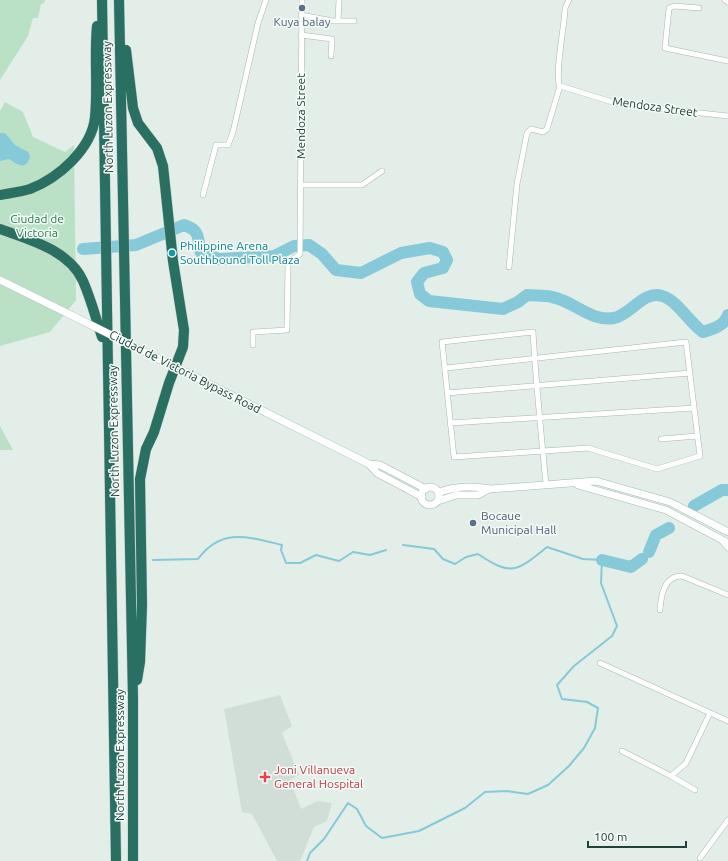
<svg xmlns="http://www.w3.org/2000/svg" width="728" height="861" viewBox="0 0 728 861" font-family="Ubuntu,sans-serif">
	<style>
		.built { fill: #d1ded8 }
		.green { fill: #bae1c5 }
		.water { fill: #86c9d8 }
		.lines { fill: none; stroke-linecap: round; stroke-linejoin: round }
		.stream { stroke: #86c9d8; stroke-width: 2 }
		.river { stroke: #86c9d8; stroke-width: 12 }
		.minor-casing { stroke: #a5b7b1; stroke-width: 6 }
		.secondary-casing { stroke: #a0bbb2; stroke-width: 8 }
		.motorway-casing { stroke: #c1cac8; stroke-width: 11 }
		.minor { stroke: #fff; stroke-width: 5 }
		.secondary { stroke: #fff; stroke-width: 7 }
		.motorway { stroke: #297063; stroke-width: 10 }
		.secondary-bridge-casing { stroke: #a0bbb2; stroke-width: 8; stroke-linecap: butt }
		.secondary-bridge { stroke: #fff; stroke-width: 7 }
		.service-dot { fill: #5c6f8a; stroke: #f4faf7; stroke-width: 1.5 }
		.culture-dot { fill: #0f9aa8; stroke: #f4faf7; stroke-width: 1.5 }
		.health-dot { fill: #e0444e; stroke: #f4faf7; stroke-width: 1.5 }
		.labels { text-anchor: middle; stroke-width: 3; stroke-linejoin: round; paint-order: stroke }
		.service-label { font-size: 12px; fill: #4e5e75; stroke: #f4faf7 }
		.street-label { font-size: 12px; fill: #204139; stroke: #f4faf7 }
		.park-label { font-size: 12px; fill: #277c4a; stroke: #f4faf7 }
		.culture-label { font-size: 12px; fill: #0d838f; stroke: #f4faf7; text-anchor: start }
		.health-label { font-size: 12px; fill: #be3a42; stroke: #f4faf7; text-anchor: start }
	</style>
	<rect width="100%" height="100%" fill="#e3eee9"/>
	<path class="built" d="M 280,695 L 292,726 L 282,733 L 299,775 L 290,780 L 301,809 L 318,801 L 332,803 L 327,821 L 314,827 L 300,861 L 277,861 L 252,814 L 242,812 L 224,709 Z"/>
	<path class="green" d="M 0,0 L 45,0 L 44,3 L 41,4 L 38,18 L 33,18 L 28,36 L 0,80 Z
		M 5,102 L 23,112 L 33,137 L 65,152 L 74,145 L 76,300 L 50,332 L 0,346 L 0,111 Z
		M 0,426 L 13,450 L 0,450 Z"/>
	<path class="water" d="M 0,133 L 5,133 L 15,145 L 28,152 L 30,156 C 27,171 18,165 9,159 L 0,161 Z"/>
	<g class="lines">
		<path class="stream" d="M 153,560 L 198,559 C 222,527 248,537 282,545 L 281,550 L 286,563 L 300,563 L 316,555 L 339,561 L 353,552 L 370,555 L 386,550
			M 307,861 L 310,853 L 324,839 L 348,803 L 357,809 L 366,826 L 382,838 L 419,831 L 465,808 L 485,792 L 507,791 L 528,794 L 548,785 L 569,766 L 584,748 L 595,728 L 598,708 L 587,702 L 562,699 L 557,685 L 574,666 L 612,636 L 617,626 L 601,583 L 602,560 L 583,559 L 547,547 C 517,571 512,577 478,554 L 466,557 L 455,564 L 443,559 L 434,549 L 403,545"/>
		<path class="river" d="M 83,249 L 136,245 L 184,225 C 201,231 197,237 201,253 L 219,259 L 274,256 L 294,246 L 309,245 L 322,254 L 336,270 L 361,273 L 401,253 L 430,248 L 443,252 L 447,260 L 443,268 L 424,273 L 417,282 L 420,294 L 429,301 L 503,309 L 518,302 L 527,295 C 535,296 544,295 552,297 C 574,301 590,322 614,318 C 630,315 644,290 662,296 C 677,300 689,322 703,332 C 713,329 724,326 728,315
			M 694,506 L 722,490 L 728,490
			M 649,552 L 656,535 L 669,528
			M 602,560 L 631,567 L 642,559"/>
		<defs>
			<path id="minor" d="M 725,0 L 728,2
				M 699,8 L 674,6 L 669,8 L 665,48 L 728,61
				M 301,15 L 333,21 L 354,21
				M 338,21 L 339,0
				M 301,35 L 332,39 L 331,56
				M 560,86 L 619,104 L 728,116
				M 302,185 L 362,185 L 382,171
				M 203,195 L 216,145 L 228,145 L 233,132 L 258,23 L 266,0
				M 509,267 L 517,184 L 527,133 L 531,129 L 543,132 L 547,129 L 560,86 C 554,77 565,23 565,8 L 569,0
				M 253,345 L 253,332 L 287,330 L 288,263 L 300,254 L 302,0
				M 446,368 L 686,342 L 700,456 L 657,469 L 588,448 L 454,457 L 442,342 L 533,332 C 536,383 541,434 546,484
				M 447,393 L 690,373
				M 450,423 L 694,408
				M 661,439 L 697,436
				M 722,541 L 728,548
				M 660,610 C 661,595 664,576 682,576 L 728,595
				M 600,663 L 728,721
				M 622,751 L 671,776 L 695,790
				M 671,776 L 686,763 L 710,713
				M 700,858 L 728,820"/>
			<path id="secondary" d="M 0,280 L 77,318
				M 157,358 L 369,464 L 377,473 L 422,497
				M 369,464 L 380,465 L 426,489
				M 578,485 L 666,510 L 728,543
				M421 496a9 9 0 1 1 18 0a9 9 0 1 1-18 0Z
				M 438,493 C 454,486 473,486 490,489 L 596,481 L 670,502 L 728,532
				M 438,501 L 456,495 L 478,495 L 489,489"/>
			<path id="motorway" d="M 102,0 L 116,861
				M 119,0 L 133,699 L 133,861
				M 126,50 L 133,108 L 138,123 L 157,148 L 163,166 L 173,261 L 184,330 L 183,347 L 169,383 L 154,432 L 146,449 L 140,479 L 142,605 L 140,662 L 137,680
				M 0,195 C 10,193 20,192 30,189 C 58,178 92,149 95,117 C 98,87 94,56 97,26
				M 0,229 C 30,240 69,250 83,281 C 91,299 96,319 102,337"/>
		</defs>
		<use href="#minor" class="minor-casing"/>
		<use href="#secondary" class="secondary-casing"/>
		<use href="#motorway" class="motorway-casing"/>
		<use href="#minor" class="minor"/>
		<use href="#secondary" class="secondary"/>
		<use href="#motorway" class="motorway"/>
		<defs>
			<path id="secondary-bridge" d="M 77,318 L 157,358"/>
		</defs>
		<use href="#secondary-bridge" class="secondary-bridge-casing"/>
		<use href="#secondary-bridge" class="secondary-bridge"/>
	</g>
	<g class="service-dot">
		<circle cx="302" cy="8" r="4"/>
		<circle cx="473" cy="523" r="4"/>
	</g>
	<circle class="culture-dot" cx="172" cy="253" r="4"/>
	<path class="health-dot" d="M263 771h4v4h4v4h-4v4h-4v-4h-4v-4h4z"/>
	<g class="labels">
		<g class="service-label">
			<text x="302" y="26">Kuya balay</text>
			<text x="481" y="520" text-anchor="start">Bocaue<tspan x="481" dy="14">Municipal Hall</tspan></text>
		</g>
		<g class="street-label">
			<text transform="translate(108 107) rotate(-91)" y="4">North Luzon Expressway</text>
			<text transform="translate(655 107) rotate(8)" y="4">Mendoza Street</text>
			<text transform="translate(301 116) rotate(-90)" y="4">Mendoza Street</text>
			<text transform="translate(185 372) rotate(27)" y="4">Ciudad de Victoria Bypass Road</text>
			<text transform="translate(114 431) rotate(-91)" y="4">North Luzon Expressway</text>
			<text transform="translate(120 755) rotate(-90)" y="4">North Luzon Expressway</text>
		</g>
		<g class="park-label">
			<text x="37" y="223">Ciudad de<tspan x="37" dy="14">Victoria</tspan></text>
		</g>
		<g class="culture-label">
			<text x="180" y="250">Philippine Arena<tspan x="180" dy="14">Southbound Toll Plaza</tspan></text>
		</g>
		<g class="health-label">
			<text x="274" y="774">Joni Villanueva<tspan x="274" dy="14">General Hospital</tspan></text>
		</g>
	</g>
	<path d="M588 841v6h98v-6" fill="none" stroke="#204139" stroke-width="2"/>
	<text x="594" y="841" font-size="12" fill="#204139" stroke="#f4faf7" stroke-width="3" paint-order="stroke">100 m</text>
</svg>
